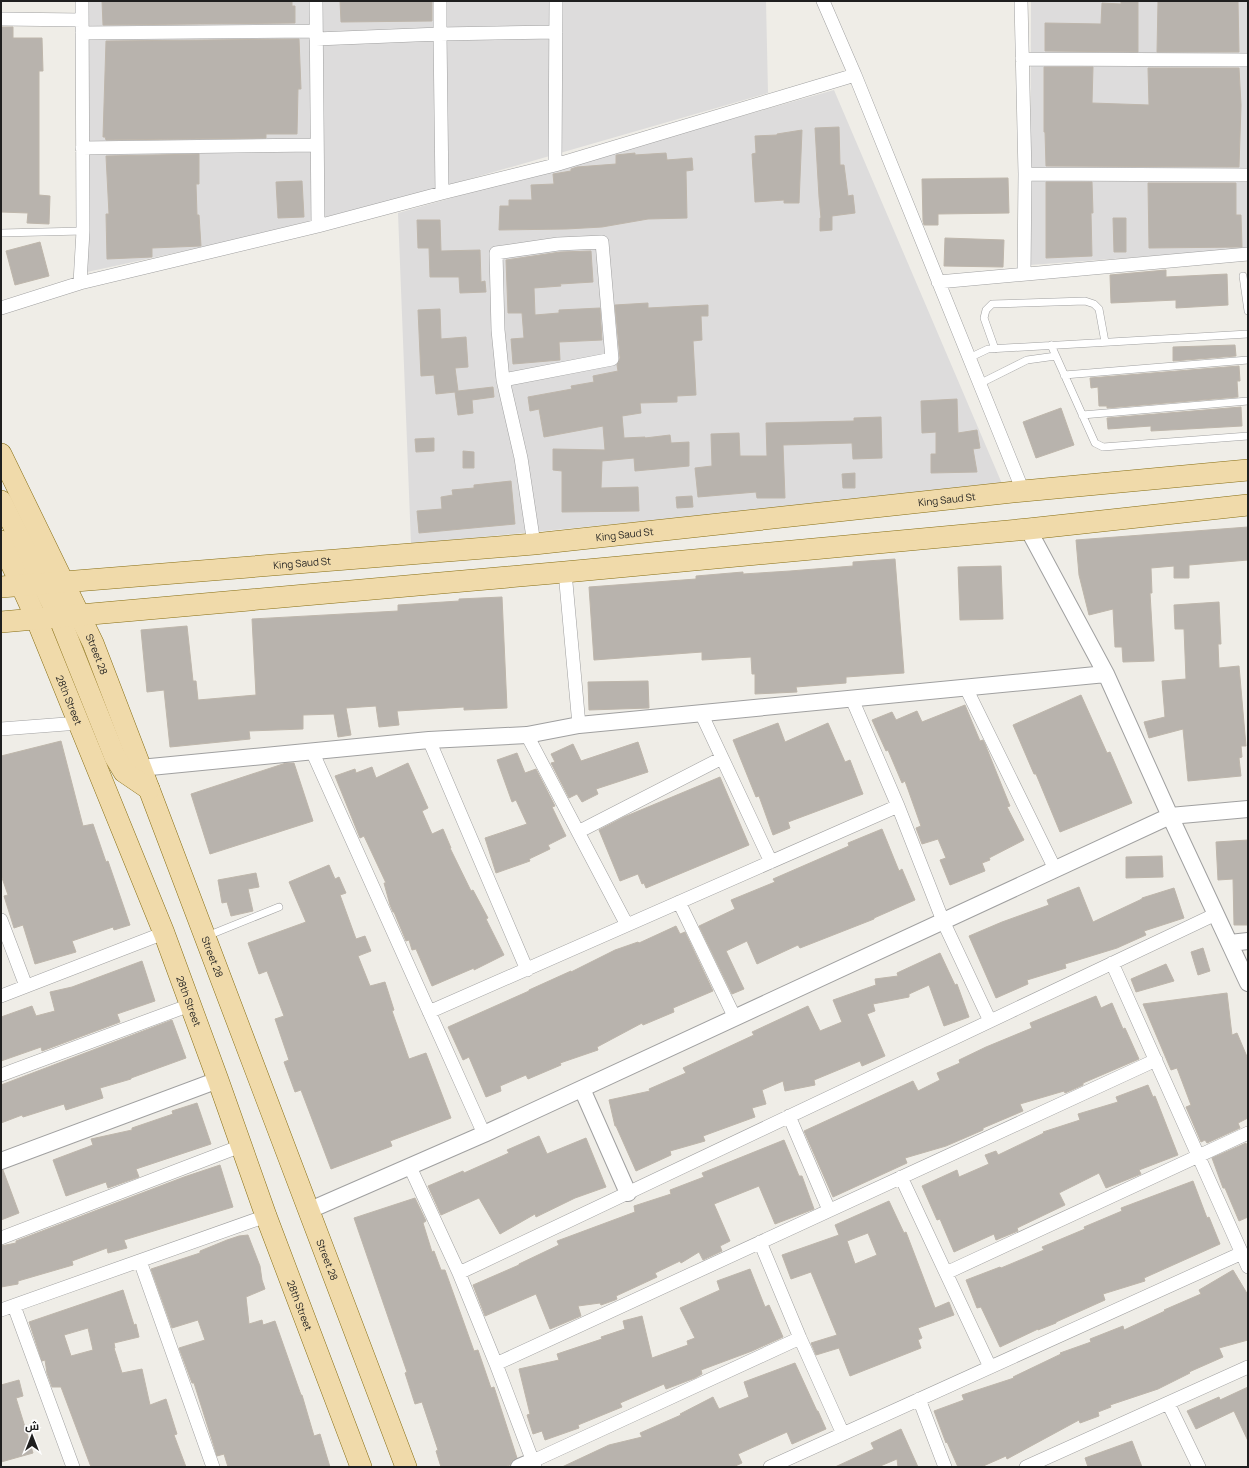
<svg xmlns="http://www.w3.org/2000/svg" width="1249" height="1468" viewBox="0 0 1249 1468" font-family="Manrope,Cairo,sans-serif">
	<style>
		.residential { fill: #dddcdc }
		.building { fill: #b8b3ad; stroke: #beb6ab; fill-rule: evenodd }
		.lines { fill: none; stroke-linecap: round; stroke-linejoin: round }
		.service-casing { stroke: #a0a0a0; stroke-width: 8 }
		.minor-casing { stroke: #a0a0a0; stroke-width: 14 }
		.tertiary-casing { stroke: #a0a0a0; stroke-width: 18 }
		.primary-casing { stroke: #876e13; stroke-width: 22 }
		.service { stroke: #fff; stroke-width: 7 }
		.minor { stroke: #fff; stroke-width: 13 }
		.tertiary { stroke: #fff; stroke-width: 16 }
		.primary { stroke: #f0daaa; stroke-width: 21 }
		.labels { text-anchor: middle; stroke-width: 3; stroke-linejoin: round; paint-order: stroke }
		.street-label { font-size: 10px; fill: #1f1f1f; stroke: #fff }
	</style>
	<rect width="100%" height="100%" fill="#efede7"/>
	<path class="residential" d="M 87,1 L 766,1 L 768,93 L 428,191 L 230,241 L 87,272 Z
		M 1031,1 L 1248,1 L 1248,249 L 1030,265 Z
		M 834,90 L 1003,486 L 411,544 L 398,213 Z"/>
	<path class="building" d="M 102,1 L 292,1 L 292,6 L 295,6 L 295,23 L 103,25 Z
		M 340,1 L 432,1 L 432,21 L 341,22 Z
		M 1121,1 L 1138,1 L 1138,52 L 1045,51 L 1045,23 L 1101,24 L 1102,3 L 1121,4 Z
		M 1158,1 L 1238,1 L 1239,52 L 1157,52 Z
		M 1,27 L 13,27 L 13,38 L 42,38 L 43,71 L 39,71 L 39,195 L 50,196 L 49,224 L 27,223 L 28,213 L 1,212 Z
		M 299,39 L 301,89 L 298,89 L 297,134 L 266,134 L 266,138 L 106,140 L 105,137 L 103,137 L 106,41 Z
		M 1044,67 L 1093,67 L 1092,103 L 1149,105 L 1148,68 L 1239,68 L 1241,105 L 1239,167 L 1046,166 L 1045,132 L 1044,132 Z
		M 839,127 L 840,165 L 844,165 L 848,196 L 853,195 L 855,213 L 832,216 L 832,230 L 820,231 L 820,218 L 821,218 L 819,197 L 815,128 Z
		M 802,130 L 799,203 L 784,203 L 784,200 L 755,202 L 752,154 L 756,153 L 755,136 L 777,135 L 777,134 Z
		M 635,153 L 635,155 L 666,153 L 667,160 L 692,158 L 693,170 L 686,171 L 687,218 L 648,219 L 602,227 L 566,229 L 499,230 L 500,206 L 509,206 L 509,200 L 532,200 L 531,185 L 554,184 L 553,174 L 571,171 L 571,169 L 577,167 L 616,164 L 616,155 Z
		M 199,154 L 199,184 L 196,184 L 197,215 L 199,215 L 201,246 L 152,248 L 152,257 L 107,259 L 106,214 L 109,214 L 106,156 Z
		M 1008,178 L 1009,213 L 938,214 L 938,225 L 924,225 L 923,221 L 922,179 Z
		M 302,181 L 304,217 L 278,218 L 276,182 Z
		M 1046,182 L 1092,182 L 1093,213 L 1091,213 L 1092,256 L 1046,258 Z
		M 1148,183 L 1236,183 L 1236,215 L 1241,215 L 1242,247 L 1149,248 Z
		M 1113,218 L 1126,218 L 1126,252 L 1114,252 Z
		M 417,220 L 440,220 L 441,251 L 480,250 L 481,282 L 485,281 L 486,292 L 460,293 L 459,277 L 430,277 L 429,248 L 418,248 Z
		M 945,238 L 1004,240 L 1003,267 L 944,266 Z
		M 40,242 L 49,276 L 15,285 L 6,251 Z
		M 591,251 L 593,282 L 560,284 L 561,286 L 534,288 L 535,315 L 559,313 L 559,310 L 600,308 L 602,340 L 559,342 L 560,360 L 513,364 L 511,339 L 524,338 L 522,313 L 508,313 L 506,260 L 560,252 Z
		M 1166,270 L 1166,277 L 1227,274 L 1228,305 L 1176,308 L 1176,300 L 1111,303 L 1110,275 Z
		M 648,303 L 648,308 L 708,305 L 708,316 L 701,316 L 702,340 L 693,341 L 696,395 L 677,396 L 677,402 L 640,403 L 641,413 L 622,416 L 624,438 L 645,437 L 645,438 L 670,435 L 671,443 L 689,442 L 689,466 L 635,471 L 634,458 L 602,461 L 601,488 L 638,487 L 639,511 L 562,512 L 562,471 L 553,470 L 553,449 L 605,450 L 603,426 L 544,437 L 539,409 L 530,411 L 528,397 L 572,389 L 571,386 L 594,382 L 593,376 L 618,371 L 617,365 L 620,358 L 615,305 Z
		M 440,309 L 441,339 L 466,337 L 468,367 L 455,368 L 458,391 L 493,387 L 494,397 L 472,400 L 473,413 L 458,415 L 455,392 L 436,394 L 434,375 L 421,376 L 418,310 Z
		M 1235,345 L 1236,356 L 1173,361 L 1173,347 Z
		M 1239,366 L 1240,381 L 1237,381 L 1238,397 L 1107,408 L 1107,406 L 1099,406 L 1098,387 L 1091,388 L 1090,378 Z
		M 957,399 L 958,433 L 977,430 L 980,448 L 973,449 L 977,472 L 931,473 L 931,454 L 936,454 L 936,432 L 922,433 L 921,401 Z
		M 1241,407 L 1242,426 L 1151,431 L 1151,426 L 1108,429 L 1107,418 Z
		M 1061,408 L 1074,445 L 1036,458 L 1023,422 Z
		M 881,417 L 882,458 L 853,459 L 852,443 L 783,445 L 785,498 L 757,498 L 756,492 L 698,497 L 695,468 L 712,466 L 711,434 L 739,433 L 740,456 L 767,456 L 766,423 L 854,421 L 854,418 Z
		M 434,438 L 434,451 L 416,452 L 415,439 Z
		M 463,451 L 474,452 L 474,468 L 463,468 Z
		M 855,473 L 855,488 L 843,488 L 842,474 Z
		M 511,481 L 515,524 L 419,533 L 417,511 L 442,509 L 441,497 L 453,495 L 452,490 L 474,488 L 474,485 Z
		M 692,496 L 693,507 L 677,508 L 676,497 Z
		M 1248,527 L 1248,560 L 1189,565 L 1189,578 L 1174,578 L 1174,566 L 1151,568 L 1152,593 L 1150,593 L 1154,661 L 1123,662 L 1122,647 L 1115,647 L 1113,609 L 1089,615 L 1079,575 L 1076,540 Z
		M 895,559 L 904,673 L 846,677 L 846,683 L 796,687 L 797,692 L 755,694 L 755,674 L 752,674 L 751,657 L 702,660 L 702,652 L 594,660 L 589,587 L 696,579 L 696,576 L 743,572 L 743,574 L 790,571 L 853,566 L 853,562 Z
		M 1001,566 L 1003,619 L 960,620 L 958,567 Z
		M 502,597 L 507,708 L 464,710 L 464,707 L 397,711 L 399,725 L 379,727 L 376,706 L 346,708 L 351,735 L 338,737 L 334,714 L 303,715 L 303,729 L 249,731 L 250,739 L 170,747 L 164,690 L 147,692 L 141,630 L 187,626 L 193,681 L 196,681 L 198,700 L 256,695 L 252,619 L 398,611 L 398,605 L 459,601 L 459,599 Z
		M 1219,602 L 1221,644 L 1218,644 L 1219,668 L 1239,666 L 1246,746 L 1241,746 L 1242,757 L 1239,758 L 1241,776 L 1188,781 L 1183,729 L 1149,738 L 1144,722 L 1165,717 L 1162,681 L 1186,679 L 1184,629 L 1175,629 L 1174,605 Z
		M 648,681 L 649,708 L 589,710 L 588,682 Z
		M 1081,695 L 1107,753 L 1110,752 L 1132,803 L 1060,832 L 1036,774 L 1034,774 L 1013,725 Z
		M 965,705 L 980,741 L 983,740 L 985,744 L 1010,806 L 1007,807 L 1024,840 L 989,858 L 990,860 L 982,863 L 985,871 L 950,885 L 940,860 L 946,858 L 938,839 L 922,844 L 916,828 L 921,826 L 905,781 L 902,783 L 888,750 L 886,751 L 872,720 L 892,712 L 896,720 L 917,711 L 922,722 Z
		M 778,723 L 785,742 L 828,723 L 845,762 L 850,760 L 863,794 L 788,822 L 790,828 L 773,835 L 759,796 L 756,797 L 733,740 Z
		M 61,741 L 83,826 L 93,824 L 106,862 L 108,861 L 130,925 L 114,930 L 113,927 L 72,941 L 76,952 L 35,964 L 23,925 L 14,928 L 4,896 L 8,895 L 1,875 L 1,756 Z
		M 638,742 L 648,772 L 596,789 L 598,794 L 582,802 L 577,794 L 569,798 L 551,763 L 555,762 L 551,754 L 573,744 L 581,761 Z
		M 517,753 L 525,773 L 536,769 L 555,806 L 552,807 L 566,836 L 548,845 L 550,849 L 529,859 L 530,861 L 496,873 L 485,838 L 527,824 L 516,800 L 512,802 L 497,760 Z
		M 286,763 L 294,763 L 313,821 L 210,854 L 191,794 Z
		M 408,763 L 428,808 L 422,811 L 432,834 L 443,829 L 451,848 L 450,848 L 471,891 L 473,890 L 488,918 L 486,919 L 504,955 L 474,970 L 474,968 L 432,986 L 416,949 L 412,950 L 409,940 L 406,941 L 394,912 L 393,912 L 390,905 L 384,883 L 386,883 L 364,836 L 360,838 L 335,776 L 355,769 L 356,773 L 372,767 L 376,778 Z
		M 720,777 L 749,845 L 646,888 L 644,883 L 642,884 L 638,874 L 620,881 L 599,830 L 624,817 Z
		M 882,829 L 899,871 L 902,869 L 915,900 L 874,918 L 874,919 L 800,948 L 798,945 L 757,964 L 747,941 L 726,951 L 744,989 L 732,994 L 699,926 L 735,909 L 731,900 L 775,882 L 773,879 L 849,846 L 848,843 Z
		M 1248,840 L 1248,925 L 1234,925 L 1233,879 L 1218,880 L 1216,842 Z
		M 1162,856 L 1163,877 L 1126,878 L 1126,857 Z
		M 329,865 L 335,879 L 339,877 L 346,893 L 340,895 L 356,939 L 365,936 L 371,951 L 358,956 L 370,986 L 385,982 L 394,1010 L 392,1011 L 409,1059 L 426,1053 L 451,1118 L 390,1141 L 392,1146 L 331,1169 L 301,1090 L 295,1092 L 284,1062 L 289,1060 L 275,1019 L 284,1016 L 267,971 L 259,974 L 248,943 L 306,922 L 289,882 Z
		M 256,873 L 259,887 L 248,889 L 253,911 L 231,916 L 227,902 L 222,903 L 218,880 Z
		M 1079,887 L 1093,922 L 1142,899 L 1142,898 L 1174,888 L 1184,918 L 1144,931 L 1146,935 L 1117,948 L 1065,964 L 1066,968 L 1027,980 L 1028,984 L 996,998 L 969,936 L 1002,922 L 1049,905 L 1047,900 Z
		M 676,926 L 680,934 L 685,932 L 713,991 L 673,1008 L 674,1012 L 643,1025 L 642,1023 L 597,1047 L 598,1050 L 560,1063 L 561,1065 L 528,1079 L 526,1075 L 500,1086 L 501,1091 L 486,1097 L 469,1057 L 463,1060 L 448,1027 L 529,991 L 529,990 L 571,971 L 571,972 L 615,950 L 638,942 L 639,943 Z
		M 1203,948 L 1210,971 L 1198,975 L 1191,952 Z
		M 940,953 L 955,985 L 957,984 L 969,1017 L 944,1026 L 929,985 L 909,994 L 909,997 L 873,1004 L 875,1011 L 867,1014 L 885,1056 L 862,1066 L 860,1061 L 814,1080 L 815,1085 L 785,1091 L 783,1081 L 762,1090 L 766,1104 L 752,1108 L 755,1117 L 703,1136 L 705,1141 L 670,1151 L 671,1155 L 636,1171 L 616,1126 L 615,1126 L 609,1100 L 650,1091 L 649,1089 L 686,1073 L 683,1068 L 754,1035 L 752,1032 L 808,1006 L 820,1031 L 842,1022 L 833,1000 L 876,985 L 875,979 L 898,976 L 897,973 Z
		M 142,961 L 155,1001 L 117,1014 L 120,1022 L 42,1051 L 41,1047 L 1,1061 L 1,1017 L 32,1006 L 36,1016 L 55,1011 L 50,992 L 72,987 Z
		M 1166,964 L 1174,981 L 1136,992 L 1131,979 Z
		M 1227,993 L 1232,1035 L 1237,1033 L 1248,1059 L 1248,1118 L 1238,1123 L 1240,1128 L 1207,1143 L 1205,1140 L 1201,1142 L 1186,1107 L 1191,1105 L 1177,1068 L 1171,1070 L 1143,1004 Z
		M 1096,996 L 1101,1008 L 1112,1003 L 1123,1029 L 1125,1028 L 1139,1059 L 1083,1083 L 1083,1085 L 1065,1093 L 1064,1091 L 1020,1104 L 1023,1111 L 983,1128 L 983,1130 L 946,1146 L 905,1158 L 907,1163 L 833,1197 L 804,1131 L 913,1081 L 918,1091 L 940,1080 L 937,1073 L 960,1063 L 959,1060 L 986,1047 L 1032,1028 L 1030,1023 Z
		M 172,1020 L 186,1058 L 131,1078 L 131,1079 L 100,1088 L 103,1098 L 66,1110 L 64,1104 L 23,1117 L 22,1115 L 1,1123 L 1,1085 Z
		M 1148,1085 L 1153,1097 L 1155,1096 L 1178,1155 L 1139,1170 L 1141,1174 L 1106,1188 L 1099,1173 L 1059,1193 L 1065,1205 L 1017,1228 L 1018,1231 L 996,1240 L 994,1234 L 954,1252 L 940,1219 L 937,1220 L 922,1186 L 957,1170 L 959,1177 L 989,1164 L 985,1155 L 996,1151 L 998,1155 L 1044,1133 L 1043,1132 L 1080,1120 L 1078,1114 L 1118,1102 L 1116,1097 Z
		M 197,1103 L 211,1144 L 136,1169 L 139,1177 L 108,1188 L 106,1182 L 66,1196 L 53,1160 L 93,1145 L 91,1139 L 132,1130 L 132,1128 L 173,1114 L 172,1111 Z
		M 539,1136 L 547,1154 L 586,1138 L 606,1187 L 575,1198 L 536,1217 L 535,1214 L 500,1234 L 479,1198 L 441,1215 L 428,1186 L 463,1171 L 464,1173 L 509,1153 L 507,1150 Z
		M 784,1140 L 799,1176 L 802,1176 L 814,1209 L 775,1224 L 759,1186 L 714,1204 L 730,1241 L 720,1246 L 722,1251 L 703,1260 L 699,1252 L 681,1263 L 680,1261 L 655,1273 L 657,1277 L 616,1296 L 617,1299 L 615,1300 L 601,1305 L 600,1303 L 578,1306 L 581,1316 L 550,1329 L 536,1294 L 485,1316 L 473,1285 L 519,1265 L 519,1264 L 559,1245 L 557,1241 L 635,1212 L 634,1206 L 671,1194 L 670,1190 L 704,1177 L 702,1173 Z
		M 1246,1143 L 1248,1150 L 1248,1217 L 1239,1221 L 1225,1188 L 1223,1188 L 1212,1158 Z
		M 220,1165 L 233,1207 L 124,1240 L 127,1248 L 108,1253 L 107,1248 L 72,1261 L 73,1265 L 18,1281 L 18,1284 L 1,1287 L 1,1246 L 16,1243 L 16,1241 L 184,1177 Z
		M 1,1170 L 3,1170 L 19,1213 L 1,1220 Z
		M 1193,1181 L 1207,1218 L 1209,1217 L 1220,1244 L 1144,1278 L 1145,1281 L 1103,1294 L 1105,1300 L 1056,1322 L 1056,1323 L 1038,1330 L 1038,1329 L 1000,1347 L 981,1307 L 977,1308 L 966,1280 L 1000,1267 L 1001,1268 L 1044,1250 L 1042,1247 L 1085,1229 L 1084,1227 L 1122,1211 L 1121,1208 Z
		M 415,1198 L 426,1221 L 423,1223 L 432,1252 L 434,1251 L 441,1270 L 445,1270 L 474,1351 L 478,1350 L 491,1388 L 494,1387 L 517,1458 L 512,1461 L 510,1465 L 504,1467 L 441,1467 L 436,1451 L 438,1450 L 422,1402 L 415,1404 L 405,1373 L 407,1372 L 354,1218 Z
		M 889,1201 L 904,1233 L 906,1232 L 935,1308 L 949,1302 L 954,1315 L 918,1328 L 922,1338 L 918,1340 L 921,1348 L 850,1376 L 839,1348 L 816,1355 L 811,1343 L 837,1335 L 811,1272 L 791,1279 L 782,1255 L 839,1235 L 835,1225 ZM 868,1233 L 877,1255 L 855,1264 L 847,1241 Z
		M 248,1235 L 260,1266 L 262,1280 L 265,1289 L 246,1297 L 249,1324 L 262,1320 L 263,1325 L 275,1321 L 301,1395 L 302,1395 L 314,1436 L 320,1434 L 330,1467 L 228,1467 L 224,1454 L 217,1456 L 194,1383 L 192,1383 L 179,1348 L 205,1340 L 198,1320 L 172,1328 L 151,1269 L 200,1253 L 200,1251 L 227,1240 L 239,1236 Z
		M 750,1269 L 765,1307 L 769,1305 L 783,1337 L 752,1351 L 701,1370 L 702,1374 L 695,1378 L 666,1389 L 664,1384 L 620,1403 L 622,1407 L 578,1425 L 579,1428 L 545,1440 L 542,1431 L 533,1434 L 527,1415 L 530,1414 L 519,1369 L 559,1360 L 557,1354 L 602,1339 L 601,1337 L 625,1329 L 623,1321 L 642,1316 L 652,1358 L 688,1345 L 687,1341 L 695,1338 L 680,1308 L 720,1290 L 717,1281 Z
		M 1233,1270 L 1248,1295 L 1248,1340 L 1219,1348 L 1223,1357 L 1189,1372 L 1190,1373 L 1158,1389 L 1110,1405 L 1111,1407 L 1098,1412 L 1099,1416 L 1080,1423 L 1079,1420 L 1007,1459 L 1006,1456 L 981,1467 L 958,1467 L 947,1442 L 946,1443 L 934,1411 L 964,1400 L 962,1395 L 1014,1378 L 1013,1377 L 1061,1354 L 1060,1353 L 1091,1342 L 1090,1339 L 1123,1326 L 1124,1330 L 1165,1311 L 1164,1310 L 1201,1294 L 1199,1290 Z
		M 123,1290 L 134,1325 L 136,1324 L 139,1337 L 114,1343 L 115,1348 L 114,1348 L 122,1373 L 142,1369 L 150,1405 L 166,1399 L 177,1434 L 174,1435 L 186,1467 L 91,1467 L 61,1387 L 52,1387 L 47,1373 L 45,1360 L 42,1361 L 29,1322 ZM 88,1328 L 93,1350 L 71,1356 L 64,1335 Z
		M 795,1363 L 817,1411 L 818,1411 L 826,1429 L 792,1444 L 787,1432 L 738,1454 L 742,1463 L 733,1467 L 562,1467 L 609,1445 L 642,1437 L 640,1433 L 681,1415 L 680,1414 L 713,1397 L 719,1409 L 749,1397 L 744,1382 Z
		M 19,1380 L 23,1396 L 16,1398 L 33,1453 L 1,1462 L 1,1385 Z
		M 1248,1387 L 1248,1441 L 1234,1411 L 1196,1429 L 1187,1411 L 1219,1397 L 1220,1400 Z
		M 901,1429 L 918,1467 L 898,1467 L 897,1459 L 878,1467 L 835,1467 L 874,1449 L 871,1443 Z
		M 1132,1441 L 1142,1467 L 1088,1467 L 1085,1458 Z"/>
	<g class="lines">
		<defs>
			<path id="service" d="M 1,233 L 83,231
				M 1243,276 L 1248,311
				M 1051,345 L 1095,443 L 1103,447 L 1248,436
				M 995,349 L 984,318 L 986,310 L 992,304 L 1085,301 L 1094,304 L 1099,309 L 1105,342
				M 969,358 L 988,349 L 1248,334
				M 1064,375 L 1248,360
				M 979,384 L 1027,360 L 1056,356
				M 1082,415 L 1248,401
				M 207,936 L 279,907"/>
			<path id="minor" d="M 316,1 L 318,226
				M 440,1 L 440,34 L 556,32
				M 823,1 L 855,75 L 1023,491
				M 1021,1 L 1025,174 L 1024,274
				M 1,19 L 82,20
				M 82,33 L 316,31
				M 316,39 L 440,34 L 442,193
				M 1022,59 L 1248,60
				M 82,148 L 317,145
				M 555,165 L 556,1
				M 1025,174 L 1248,175
				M 938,282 L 1248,254
				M 80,283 L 83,231 L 82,1
				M 1,308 L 80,283 L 318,226 L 442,193 L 555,165 L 855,75
				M 503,380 L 612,359 L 602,242 L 558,244 L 496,253 L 498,330 L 503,380 L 521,458 L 534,544
				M 565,572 L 579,725
				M 966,688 L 1055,869
				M 852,699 L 898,806 L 943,921 L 990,1021
				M 701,713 L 771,862
				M 1,729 L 79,723
				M 527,735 L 627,925
				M 429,740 L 527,970
				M 312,751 L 484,1134
				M 578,832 L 722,758
				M 679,902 L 735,1018
				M 1,920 L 26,986
				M 1112,963 L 1248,1267
				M 1,996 L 164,933
				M 429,1012 L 898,806
				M 1,1075 L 190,1005
				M 789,1116 L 829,1210
				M 410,1167 L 459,1273 L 496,1364 L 535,1467
				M 901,1177 L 990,1367
				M 1,1238 L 241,1146
				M 760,1242 L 800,1338 L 843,1434
				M 140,1261 L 213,1467
				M 459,1273 L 1216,914
				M 946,1273 L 1248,1133
				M 14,1306 L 73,1467
				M 1,1310 L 266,1216
				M 496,1364 L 1156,1060
				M 919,1399 L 945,1467
				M 1168,1403 L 1199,1467
				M 533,1461 L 800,1338
				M 770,1467 L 1242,1253
				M 1026,1467 L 1248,1367"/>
			<path id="tertiary" d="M 1028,529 L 1106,674 L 1170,816 L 1248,983
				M 140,768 L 429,740 L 527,735 L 579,725 L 1106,674
				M 1230,943 L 1248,941
				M 582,1089 L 628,1193
				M 1,1161 L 218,1080
				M 310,1210 L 484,1134 L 1170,816 L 1248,809
				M 519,1467 L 533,1461"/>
			<g id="primary">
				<path id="s1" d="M 1,454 L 93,643 L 149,789 L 406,1467"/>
				<path d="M 1,501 L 59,617 L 115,757 L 124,772 L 149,789"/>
				<path id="s2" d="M 1,541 L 36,618 L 164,933 L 218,1080 L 266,1216 L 361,1467"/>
				<path id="s3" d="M 1,587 L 534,544 L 1023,491 L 1248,470"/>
				<path d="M 1,622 L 565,572 L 1028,529 L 1248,505"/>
			</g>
		</defs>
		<use href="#service" class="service-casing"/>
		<use href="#minor" class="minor-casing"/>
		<use href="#tertiary" class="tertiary-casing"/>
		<use href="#primary" class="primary-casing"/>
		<use href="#service" class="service"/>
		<use href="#minor" class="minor"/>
		<use href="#tertiary" class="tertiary"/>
		<use href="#primary" class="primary"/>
	</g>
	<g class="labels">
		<g class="street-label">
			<text dy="4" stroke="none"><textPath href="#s3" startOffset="950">King Saud St</textPath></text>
			<text dy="4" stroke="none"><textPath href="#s3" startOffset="626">King Saud St</textPath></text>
			<text dy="4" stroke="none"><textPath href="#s3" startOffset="302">King Saud St</textPath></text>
			<text dy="4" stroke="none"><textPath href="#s1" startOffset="222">Street 28</textPath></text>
			<text dy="4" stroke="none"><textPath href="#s2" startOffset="173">28th Street</textPath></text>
			<text dy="4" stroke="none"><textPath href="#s1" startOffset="546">Street 28</textPath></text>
			<text dy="4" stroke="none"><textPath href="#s2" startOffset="497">28th Street</textPath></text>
			<text dy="4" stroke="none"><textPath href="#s1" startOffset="870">Street 28</textPath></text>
			<text dy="4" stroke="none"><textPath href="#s2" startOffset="821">28th Street</textPath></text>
		</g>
	</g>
	<rect width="1249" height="1468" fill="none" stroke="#1f1f1f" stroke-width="4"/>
	<g transform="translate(32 1436)" stroke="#ffffff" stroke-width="3" paint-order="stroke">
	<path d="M0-3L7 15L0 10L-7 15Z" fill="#1f1f1f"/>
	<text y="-6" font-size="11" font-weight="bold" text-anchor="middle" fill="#1f1f1f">ش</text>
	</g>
</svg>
